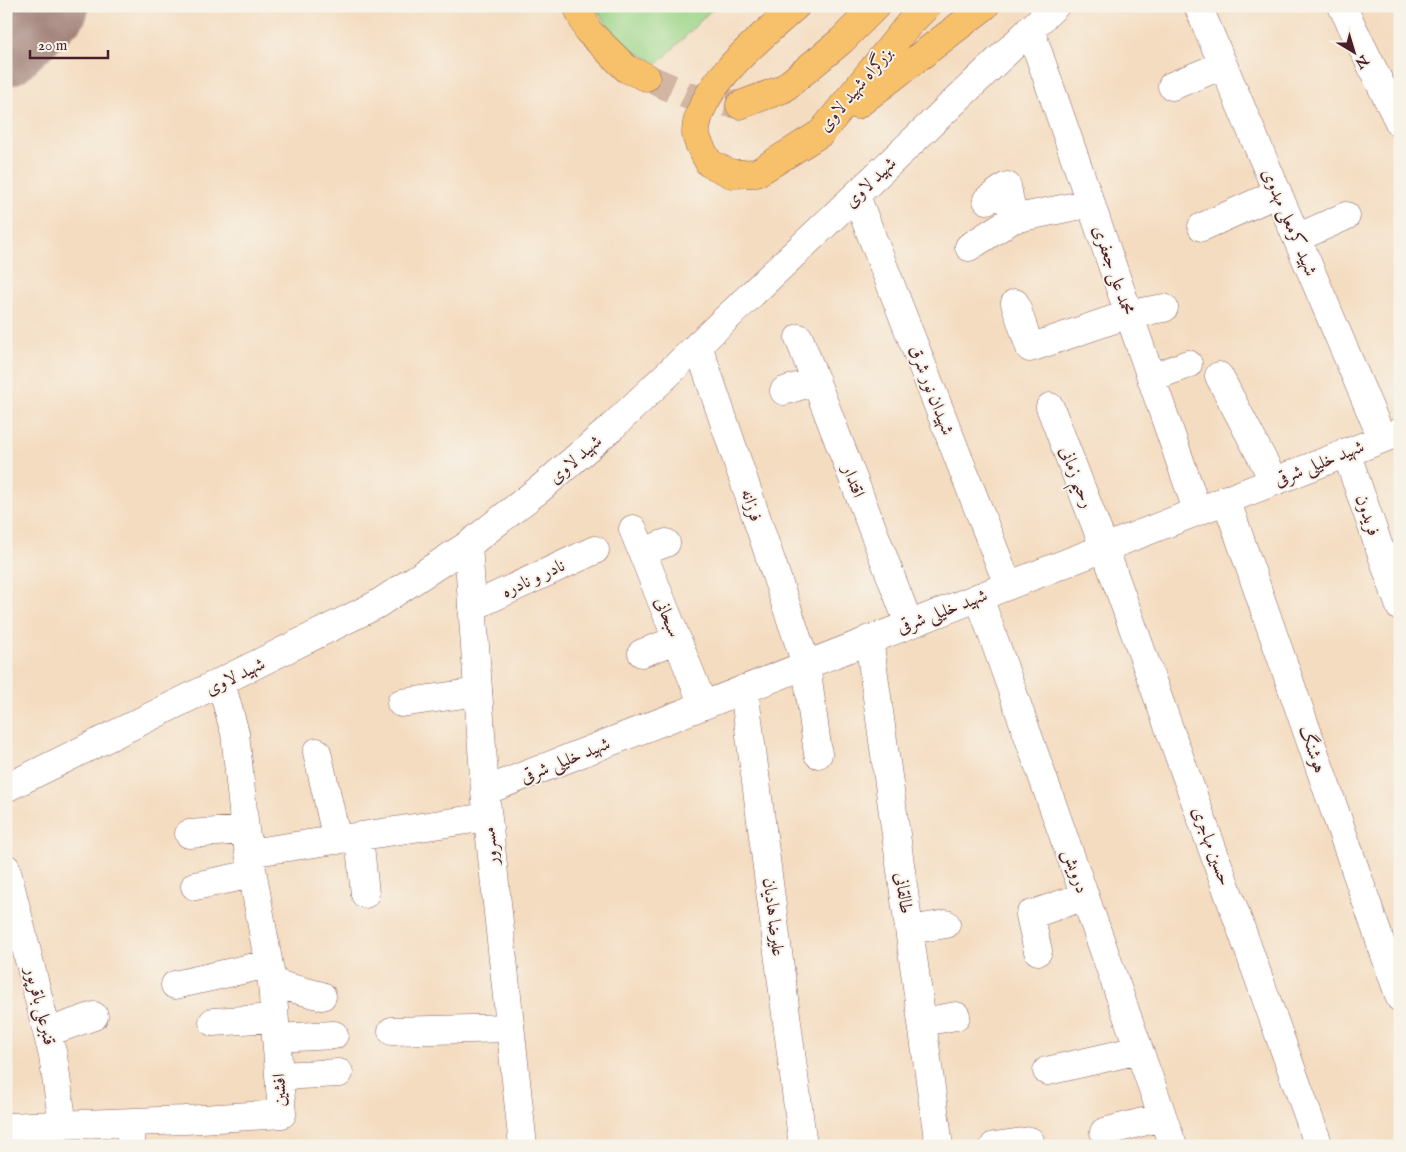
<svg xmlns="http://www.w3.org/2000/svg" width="1406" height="1152" viewBox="0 0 1406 1152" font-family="'IM FELL English',Amiri,serif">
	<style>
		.green { fill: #9bd588; stroke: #727a5a }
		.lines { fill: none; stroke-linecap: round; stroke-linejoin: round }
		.taxiway { stroke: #9f7e76; stroke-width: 70 }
		.trunk-tunnel { stroke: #d2b6a2; stroke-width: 28; stroke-dasharray: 28 14; stroke-linecap: butt }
		.minor-casing { stroke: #86615f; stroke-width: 29 }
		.tertiary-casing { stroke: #86615f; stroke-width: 29 }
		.trunk-casing { stroke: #86615f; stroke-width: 29 }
		.minor { stroke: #fff; stroke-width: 28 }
		.tertiary { stroke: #fff; stroke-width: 28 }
		.trunk { stroke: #f7c06b; stroke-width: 28 }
		.labels { text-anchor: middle; stroke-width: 4; stroke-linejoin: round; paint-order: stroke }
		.street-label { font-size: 18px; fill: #4a1f2b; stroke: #f7f3e8 }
	</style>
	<rect width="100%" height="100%" fill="#f7f3e8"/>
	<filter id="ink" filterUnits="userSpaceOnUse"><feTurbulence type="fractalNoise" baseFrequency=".02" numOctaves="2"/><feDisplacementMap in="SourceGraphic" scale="10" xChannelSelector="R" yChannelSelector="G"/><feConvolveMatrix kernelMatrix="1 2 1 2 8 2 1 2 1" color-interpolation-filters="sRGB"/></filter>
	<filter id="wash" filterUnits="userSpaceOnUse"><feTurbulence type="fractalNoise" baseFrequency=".0096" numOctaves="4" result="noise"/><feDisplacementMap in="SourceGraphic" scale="20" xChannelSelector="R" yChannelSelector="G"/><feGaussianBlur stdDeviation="1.12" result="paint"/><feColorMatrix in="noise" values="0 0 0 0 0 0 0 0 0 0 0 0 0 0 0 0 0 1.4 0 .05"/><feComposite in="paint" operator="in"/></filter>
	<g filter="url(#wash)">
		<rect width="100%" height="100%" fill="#f4dcc0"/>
		<path class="green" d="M 593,6 L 715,6 L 658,64 L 624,45 Z"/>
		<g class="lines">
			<path class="taxiway" d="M 6,51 L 54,6"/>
		</g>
	</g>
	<g filter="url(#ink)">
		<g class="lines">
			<path class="trunk-tunnel" d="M 646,77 L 691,97 L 740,105"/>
			<defs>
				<path id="minor" d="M 1198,6 L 1382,438
					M 1342,6 L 1400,124
					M 1030,29 L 1197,510
					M 1172,86 L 1223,65
					M 856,196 L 1008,585
					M 987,200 L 1007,186 L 1013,219
					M 1202,227 L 1278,193
					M 1297,238 L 1346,216
					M 969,247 L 1013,219 L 1091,203
					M 1015,303 L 1030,348 L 1129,314 L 1164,308
					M 799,338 L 909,624
					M 698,345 L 806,664 L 818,754
					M 1219,376 L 1274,481
					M 1151,378 L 1188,364
					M 784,391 L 816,381
					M 1050,407 L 1104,547 L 1319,1146
					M 1346,452 L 1400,607
					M 1226,499 L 1400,998
					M 633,529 L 703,705
					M 642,552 L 666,543
					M 979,597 L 1173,1146
					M 472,607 L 595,550
					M 869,639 L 939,1146
					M 642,653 L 677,640
					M 744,689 L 803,1146
					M 401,703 L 478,692
					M 317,752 L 337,840
					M 189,834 L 245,830
					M 359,837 L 365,894
					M 249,853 L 487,817
					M 6,868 L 53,1056 L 66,1146
					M 195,886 L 253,874
					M 910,930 L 946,924
					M 1038,951 L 1030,915 L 1085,896
					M 272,983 L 322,996
					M 175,985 L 268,964
					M 213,1022 L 274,1018
					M 922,1022 L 956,1016
					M 392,1031 L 510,1028
					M 48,1032 L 94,1016
					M 276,1038 L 334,1035
					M 1047,1071 L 1139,1050
					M 279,1076 L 339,1073
					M 6,1127 L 185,1120 L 282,1114 L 272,983 L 245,830 L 235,733 L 221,683
					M 1104,1132 L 1162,1117
					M 131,1146 L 131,1123
					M 994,1146 L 1030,1141"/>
				<path id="tertiary" d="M 468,545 L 485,791 L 523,1146
					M 6,788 L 376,605 L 468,545 L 541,488 L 612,427 L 1055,6
					M 485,791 L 1400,432"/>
				<path id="trunk" d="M 577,6 L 588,31 L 627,69 L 646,77
					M 796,6 C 764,35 698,86 696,131 C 695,140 705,154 709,163 L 732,174 L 757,173 L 821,133 L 909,24 L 927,6
					M 740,105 L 783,89 L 841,41 L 876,6
					M 857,105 L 985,6"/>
			</defs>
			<use href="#minor" class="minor-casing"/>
			<use href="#tertiary" class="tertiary-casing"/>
			<use href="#trunk" class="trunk-casing"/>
			<use href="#minor" class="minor"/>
			<use href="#tertiary" class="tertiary"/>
			<use href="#trunk" class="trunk"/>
		</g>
	</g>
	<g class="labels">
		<g class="street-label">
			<text transform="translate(855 89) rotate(-50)" y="6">بزرگراه شهید لاوی</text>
			<text transform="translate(870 182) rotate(-44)" y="6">شهید لاوی</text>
			<text transform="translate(1290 222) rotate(67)" y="6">شهید کرمعلی مهدوی</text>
			<text transform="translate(1114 270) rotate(71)" y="6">محمد علی جعفری</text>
			<text transform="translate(932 390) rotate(69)" y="6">شهیدان نور شرق</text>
			<text transform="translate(575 459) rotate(-41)" y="6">شهید لاوی</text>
			<text transform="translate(1319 463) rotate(-22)" y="6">شهید خلیلی شرقی</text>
			<text transform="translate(1077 477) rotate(69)" y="6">رحیم زمانی</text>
			<text transform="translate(854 481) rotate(69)" y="6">اقتدار</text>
			<text transform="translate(752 505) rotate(72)" y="6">فرزانه</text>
			<text transform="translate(1368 515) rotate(71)" y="6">فریدون</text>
			<text transform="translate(533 578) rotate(-25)" y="6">نادر و نادره</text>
			<text transform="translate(942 611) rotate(-21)" y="6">شهید خلیلی شرقی</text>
			<text transform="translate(668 617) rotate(68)" y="6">سبحانی</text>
			<text transform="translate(235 676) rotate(-26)" y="6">شهید لاوی</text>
			<text transform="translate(1313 749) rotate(71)" y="6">هوشنگ</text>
			<text transform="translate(565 760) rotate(-22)" y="6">شهید خلیلی شرقی</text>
			<text transform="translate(490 846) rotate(-96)" y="6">مسرور</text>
			<text transform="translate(1212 846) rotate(70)" y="6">حسین مهاجری</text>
			<text transform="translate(1076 871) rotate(71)" y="6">درویش</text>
			<text transform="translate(904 893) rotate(82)" y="6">طالقانی</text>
			<text transform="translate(774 917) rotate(83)" y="6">علیرضا هادیان</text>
			<text transform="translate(41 1006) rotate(76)" y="6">قنبرعلی باقرپور</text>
			<text transform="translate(279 1090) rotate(-91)" y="6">افشین</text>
		</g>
	</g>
	<rect width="1406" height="1152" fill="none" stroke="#f7f3e8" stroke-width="25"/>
	<g transform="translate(1354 52) rotate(142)" stroke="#f7f3e8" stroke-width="4" paint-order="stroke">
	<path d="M0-4L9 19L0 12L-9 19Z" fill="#4a1f2b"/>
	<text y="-8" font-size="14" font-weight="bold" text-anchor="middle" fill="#4a1f2b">N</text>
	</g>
	<path d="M30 50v8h78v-8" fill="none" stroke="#4a1f2b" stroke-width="2.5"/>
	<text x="38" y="50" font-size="15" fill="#4a1f2b" stroke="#f7f3e8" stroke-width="4" paint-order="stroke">20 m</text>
</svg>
